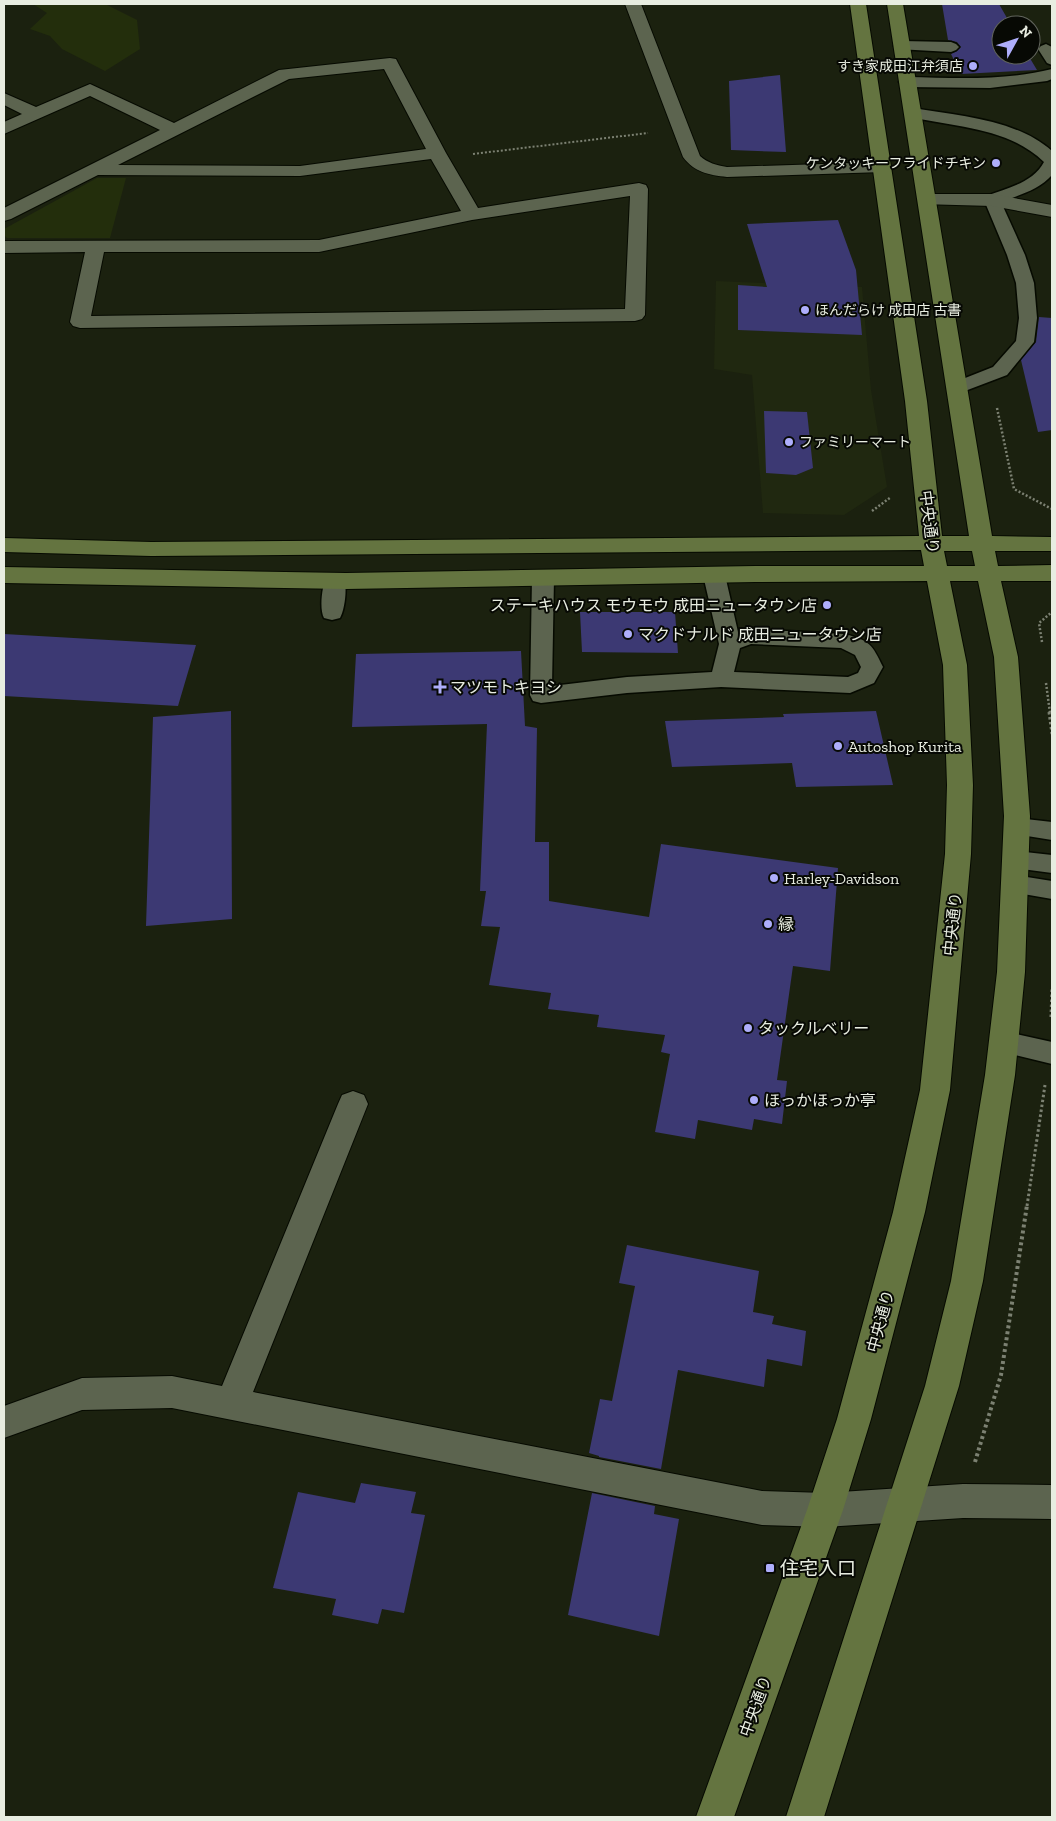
<svg xmlns="http://www.w3.org/2000/svg" width="1056" height="1821" viewBox="0 0 1056 1821" font-family="'Zilla Slab','Noto Sans JP',serif">
	<style>
		.built { fill: #202810 }
		.green { fill: #232e0c }
		.building { fill: #3c3973 }
		.lines { fill: none; stroke-linecap: round; stroke-linejoin: round }
		.lane-casing { stroke: #060a00; stroke-width: 3 }
		.street-casing { stroke: #060a00; stroke-width: 2 }
		.secondary-casing { stroke: #060a00; stroke-width: 2 }
		.path-far3 { stroke: #7c8172; stroke-width: 2; stroke-dasharray: 2 2; stroke-linecap: butt }
		.path-far2 { stroke: #7c8172; stroke-width: 2.5; stroke-dasharray: 2 2; stroke-linecap: butt }
		.path-far1 { stroke: #7c8172; stroke-width: 3; stroke-dasharray: 2.5 2.5; stroke-linecap: butt }
		.path { stroke: #7c8172; stroke-width: 4; stroke-dasharray: 3 3; stroke-linecap: butt }
		.lane { fill: #5c644f; fill-rule: evenodd }
		.street { fill: #5c644f; fill-rule: evenodd }
		.secondary { fill: #647440; fill-rule: evenodd }
		.poi-dot { fill: #aeaefb; stroke: #070904; stroke-width: 2 }
		.labels { text-anchor: middle; stroke-width: 4; stroke-linejoin: round; paint-order: stroke }
		.far-poi-label { font-size: 14px; fill: #e8ede1; stroke: #070904; text-anchor: end }
		.street-label { font-size: 16px; fill: #e8ede1; stroke: #070904 }
		.poi-label { font-size: 16px; fill: #e8ede1; stroke: #070904; text-anchor: start }
		.near-poi-label { font-size: 19px; fill: #e8ede1; stroke: #070904; text-anchor: start }
	</style>
	<rect width="100%" height="100%" fill="#1b210f"/>
	<path class="built" d="M 716,281 L 862,287 L 871,390 L 887,487 L 844,515 L 763,513 L 752,375 L 714,369 Z"/>
	<path class="green" d="M 33,4 L 105,4 L 137,20 L 140,49 L 105,71 L 62,49 L 50,36 L 30,29 L 47,13 Z
		M 97,178 L 126,178 L 110,238 L 7,238 L 4,235 L 4,229 Z"/>
	<path class="building" d="M 942,4 L 999,4 L 1011,25 L 1001,25 L 1001,55 L 1028,55 L 1037,70 L 961,74 L 951,54 L 957,51 L 961,47 L 957,42 L 948,40 Z
		M 780,75 L 786,152 L 731,150 L 729,81 Z
		M 838,220 L 856,270 L 862,335 L 738,330 L 738,285 L 767,287 L 747,224 Z
		M 1039,317 L 1052,318 L 1052,430 L 1038,432 L 1021,360 L 1036,342 Z
		M 764,411 L 807,412 L 813,468 L 796,475 L 766,473 Z
		M 580,612 L 675,612 L 678,653 L 582,652 Z
		M 4,634 L 196,645 L 178,706 L 4,696 Z
		M 521,651 L 525,726 L 537,728 L 535,842 L 549,842 L 549,901 L 649,917 L 661,844 L 838,868 L 830,971 L 793,966 L 777,1080 L 787,1081 L 782,1124 L 754,1119 L 752,1130 L 698,1120 L 695,1139 L 655,1132 L 670,1054 L 661,1052 L 665,1035 L 597,1027 L 599,1015 L 548,1009 L 551,993 L 489,985 L 500,927 L 481,926 L 486,891 L 480,891 L 487,724 L 352,727 L 356,654 Z
		M 231,711 L 232,919 L 146,926 L 153,717 Z
		M 876,711 L 893,785 L 796,787 L 792,763 L 672,767 L 665,721 L 784,717 L 783,714 Z
		M 627,1245 L 759,1271 L 753,1312 L 774,1316 L 772,1324 L 806,1331 L 802,1366 L 767,1359 L 764,1387 L 678,1370 L 661,1469 L 599,1457 L 599,1456 L 589,1453 L 600,1399 L 612,1401 L 635,1286 L 619,1283 Z
		M 361,1483 L 416,1492 L 411,1513 L 425,1515 L 404,1613 L 382,1609 L 378,1624 L 332,1615 L 336,1599 L 273,1588 L 298,1492 L 355,1503 Z
		M 592,1493 L 655,1506 L 654,1514 L 679,1519 L 659,1636 L 568,1615 Z"/>
	<g class="lines">
		<defs>
			<path id="lane" d="M 902,41 L 951,42 L 956,44 L 959,47 L 956,50 L 951,52 L 897,49 L 894,46 L 897,43 Z
				M 1046,44 L 1052,47 L 1052,65 L 1047,63 L 1038,49 L 1041,46 Z
				M 1052,69 L 1052,79 L 1047,81 L 990,88 L 907,87 L 902,85 L 899,82 L 902,79 L 907,77 C 956,78 1005,81 1052,69 Z
				M 913,108 C 959,116 1016,119 1052,151 L 1052,175 C 1039,190 1019,195 1001,202 L 1025,255 L 1034,283 L 1037,318 L 1034,342 L 1007,375 L 957,394 L 950,392 L 947,388 L 950,384 L 993,367 L 1016,341 L 1019,318 L 1016,283 L 1007,255 L 984,200 L 986,196 C 1007,188 1033,183 1044,162 C 1006,126 955,128 907,116 L 905,113 L 907,110 Z
				M 714,568 L 721,570 L 725,575 L 738,632 L 749,629 L 845,634 C 870,641 872,644 883,667 L 874,683 L 850,693 L 721,687 L 627,693 L 541,703 L 533,701 L 530,695 L 532,578 L 536,573 L 543,571 L 550,573 L 554,578 L 552,686 L 627,677 L 712,672 L 719,644 L 703,575 L 707,570 ZM 751,644 L 841,648 L 855,655 L 861,667 L 858,673 L 848,677 L 734,672 L 740,648 Z
				M 335,574 L 343,576 C 348,585 345,609 340,618 L 332,620 L 324,618 C 319,609 322,585 327,576 Z
				M 1017,818 L 1052,822 L 1052,840 L 1008,833 L 1005,827 L 1008,821 Z
				M 1016,851 L 1052,855 L 1052,873 L 1007,867 L 1004,860 L 1007,853 Z
				M 1015,875 L 1052,881 L 1052,899 L 1006,891 L 1003,884 L 1006,877 Z
				M 1003,1031 L 1052,1042 L 1052,1064 L 994,1050 L 990,1042 L 994,1034 Z"/>
			<path id="street" d="M 625,4 L 641,4 L 700,156 C 708,163 716,165 727,167 L 883,162 L 889,163 L 892,167 L 889,171 L 883,172 L 727,177 C 709,175 694,172 683,157 Z
				M 390,58 L 396,59 L 398,63 L 446,153 L 478,208 L 639,183 L 646,185 L 648,189 L 645,315 L 642,319 L 635,321 L 80,328 L 73,326 L 70,322 L 85,252 L 4,253 L 4,241 L 319,240 L 461,211 L 431,159 L 300,176 L 98,175 L 11,219 L 4,221 L 4,208 L 160,130 L 90,96 L 4,134 L 4,122 L 22,114 L 4,105 L 4,93 L 36,107 L 90,84 L 174,123 L 279,70 ZM 384,69 L 426,149 L 300,166 L 118,165 L 289,79 ZM 630,196 L 625,309 L 91,316 L 104,252 L 319,252 L 472,220 Z
				M 927,194 L 992,194 L 1052,205 L 1052,217 L 992,206 L 920,204 L 918,200 L 920,196 Z
				M 353,1091 L 364,1095 L 368,1104 L 253,1392 L 762,1491 L 825,1493 L 963,1484 L 1052,1485 L 1052,1519 L 963,1518 L 825,1527 L 762,1525 L 172,1408 L 82,1410 L 4,1438 L 4,1406 L 82,1378 L 172,1376 L 222,1386 L 338,1104 L 342,1095 Z"/>
			<path id="secondary" d="M 850,4 L 866,4 L 927,401 L 942,536 L 969,536 L 887,4 L 903,4 L 992,536 L 1052,537 L 1052,551 L 995,551 L 998,566 L 1052,565 L 1052,581 L 1001,581 L 1018,657 L 1030,816 L 1025,972 L 1015,1075 L 983,1281 L 959,1386 L 824,1817 L 786,1817 L 925,1386 L 951,1281 L 985,1075 L 997,972 L 1004,816 L 994,657 L 978,581 L 950,581 L 967,665 L 973,785 L 971,854 L 950,1090 L 925,1212 L 871,1419 L 843,1510 L 734,1817 L 696,1817 L 807,1510 L 837,1419 L 893,1212 L 920,1090 L 945,854 L 947,785 L 943,665 L 927,581 L 755,582 L 346,589 L 4,583 L 4,567 L 346,573 L 755,566 L 924,566 L 921,550 L 151,556 L 4,552 L 4,538 L 151,542 L 919,536 L 905,401 ZM 944,551 L 972,551 L 975,566 L 947,566 Z"/>
		</defs>
		<use href="#lane" class="lane-casing"/>
		<use href="#street" class="street-casing"/>
		<use href="#secondary" class="secondary-casing"/>
		<path class="path-far3" d="M 473,154 L 648,133"/>
		<path class="path-far2" d="M 997,408 L 1014,489 L 1052,509
			M 872,511 L 891,497
			M 1042,642 L 1039,623 L 1052,612
			M 1046,683 L 1050,713"/>
		<path class="path-far1" d="M 1049,712 L 1052,734
			M 1051,1017 L 1052,987
			M 1027,1206 L 1045,1085"/>
		<path class="path" d="M 975,1462 L 1001,1375 L 1027,1205"/>
		<use href="#lane" class="lane"/>
		<use href="#street" class="street"/>
		<use href="#secondary" class="secondary"/>
	</g>
	<g class="poi-dot">
		<circle cx="973" cy="66" r="5"/>
		<circle cx="996" cy="163" r="5"/>
		<circle cx="805" cy="310" r="5"/>
		<circle cx="789" cy="442" r="5"/>
		<circle cx="827" cy="605" r="5"/>
		<circle cx="628" cy="634" r="5"/>
		<path d="M437.5 679.5h5v5h5v5h-5v5h-5v-5h-5v-5h5z"/>
		<circle cx="838" cy="746" r="5"/>
		<circle cx="774" cy="878" r="5"/>
		<circle cx="768" cy="924" r="5"/>
		<circle cx="748" cy="1028" r="5"/>
		<circle cx="754" cy="1100" r="5"/>
		<rect x="765" y="1563" width="10" height="10" rx="2.5"/>
	</g>
	<g class="labels">
		<g class="far-poi-label">
			<text x="963" y="71">すき家成田江弁須店</text>
			<text x="986" y="168">ケンタッキーフライドチキン</text>
			<text x="815" y="315" text-anchor="start">ほんだらけ 成田店 古書</text>
			<text x="799" y="447" text-anchor="start">ファミリーマート</text>
		</g>
		<g class="street-label">
			<text transform="translate(930 522) rotate(83)" y="6">中央通り</text>
			<text transform="translate(952 924) rotate(-84)" y="6">中央通り</text>
			<text transform="translate(880 1321) rotate(-75)" y="6">中央通り</text>
			<text transform="translate(755 1706) rotate(-70)" y="6">中央通り</text>
		</g>
		<g class="poi-label">
			<text x="817" y="611" text-anchor="end">ステーキハウス モウモウ 成田ニュータウン店</text>
			<text x="638" y="640">マクドナルド 成田ニュータウン店</text>
			<text x="450" y="693">マツモトキヨシ</text>
			<text x="848" y="752">Autoshop Kurita</text>
			<text x="784" y="884">Harley-Davidson</text>
			<text x="778" y="930">縁</text>
			<text x="758" y="1034">タックルベリー</text>
			<text x="764" y="1106">ほっかほっか亭</text>
		</g>
		<g class="near-poi-label">
			<text x="780" y="1575">住宅入口</text>
		</g>
	</g>
	<rect width="1056" height="1821" fill="none" stroke="#e8ede1" stroke-width="10"/>
	<g transform="translate(1016 40) rotate(50)"><circle r="24" fill="#070904" stroke="#61645c"/>
	<path d="M0-4L9 19L0 12L-9 19Z" fill="#aeaefb"/>
	<text y="-8" font-size="14" font-weight="bold" text-anchor="middle" fill="#e8ede1">N</text>
	</g>
</svg>
